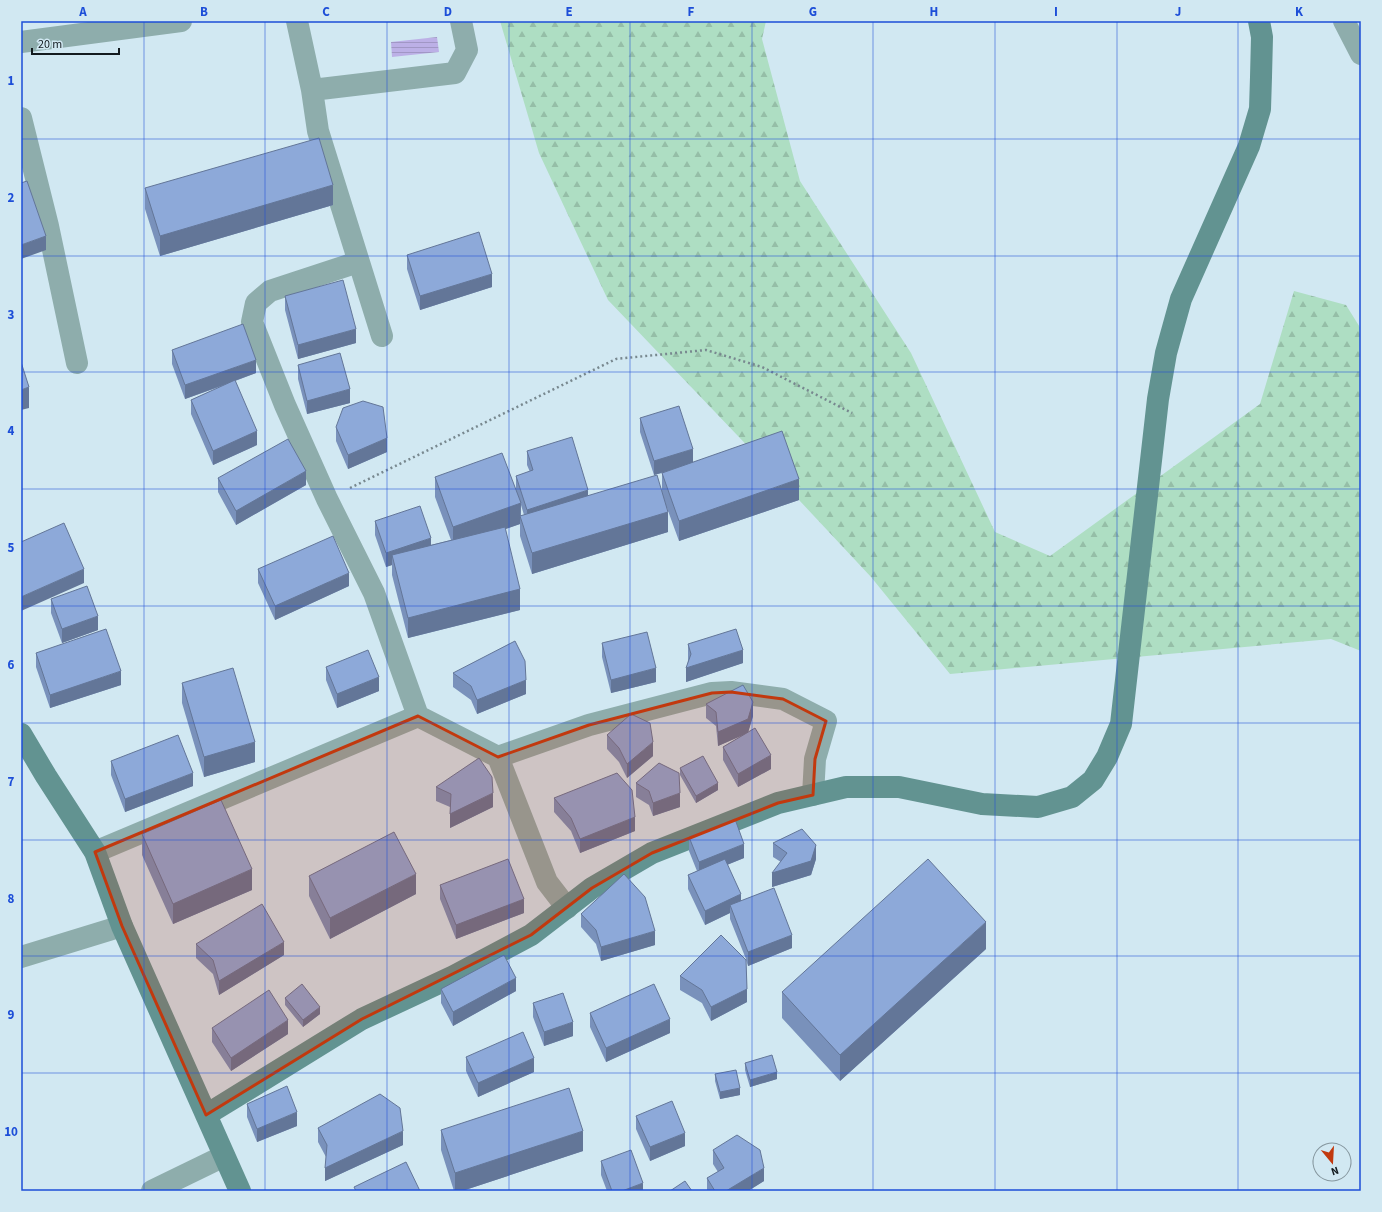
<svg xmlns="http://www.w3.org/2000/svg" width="1382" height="1212" viewBox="0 0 1382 1212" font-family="'Source Sans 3',sans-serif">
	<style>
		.forest { fill: url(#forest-firs) }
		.water { fill: url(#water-rules) }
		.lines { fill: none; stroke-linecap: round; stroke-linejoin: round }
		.path { stroke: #78888f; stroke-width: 2.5; stroke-dasharray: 2 3; stroke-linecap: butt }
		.street { stroke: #8eadac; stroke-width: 22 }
		.secondary { stroke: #629391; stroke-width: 22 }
		.wall { fill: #7991bb; fill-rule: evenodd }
		.shaded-wall { fill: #637698 }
		.building { fill: #8da9d9; stroke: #637698 }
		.marked { fill: #c2390e; fill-opacity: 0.2; stroke: #c2390e; stroke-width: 3; stroke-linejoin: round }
		.grid { fill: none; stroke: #1d4ed8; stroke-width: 1; stroke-opacity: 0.55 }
		.neatline { fill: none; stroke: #1d4ed8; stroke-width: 1.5 }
		.grid-label { font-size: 13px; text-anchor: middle; font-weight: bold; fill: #1d4ed8 }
	</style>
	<defs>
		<pattern id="forest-firs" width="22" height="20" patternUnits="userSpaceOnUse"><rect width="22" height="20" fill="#aedec3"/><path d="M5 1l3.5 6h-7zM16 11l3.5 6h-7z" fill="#95bea7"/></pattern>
		<pattern id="water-rules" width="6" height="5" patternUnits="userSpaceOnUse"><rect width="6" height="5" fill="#bcb0e6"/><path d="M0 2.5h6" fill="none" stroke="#a197c5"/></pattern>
	</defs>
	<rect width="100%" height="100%" fill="#d1e8f2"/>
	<path class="forest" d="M 500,21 L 766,21 L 762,39 L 800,181 L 911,353 L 995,532 L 1050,556 L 1260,404 L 1294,291 L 1346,305 L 1361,329 L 1361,651 L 1331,639 L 950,674 L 871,577 L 799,500 L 608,300 L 539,153 Z"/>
	<path class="water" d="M 437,37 L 439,52 L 392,57 L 391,42 Z"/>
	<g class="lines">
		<path class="path" d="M 350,488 L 616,359 L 706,350 L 762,367 L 852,413"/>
		<path class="street" d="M 297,21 L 312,90 L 318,131 L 382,336
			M 1344,21 L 1361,54
			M 21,42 L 181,21
			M 312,90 L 455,73 L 467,50 L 461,21
			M 21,118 L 48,226 L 77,363
			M 358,262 L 270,291 L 256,303 L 252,322 L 285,405 L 327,499 L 374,593 L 418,716 L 498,757
			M 95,852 L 418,716
			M 567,908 L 547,882 L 498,757 L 589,725 L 712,693 L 731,692 L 783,699 L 826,721 L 815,759 L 813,795
			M 21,957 L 122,926
			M 152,1191 L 224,1156"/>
		<path class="secondary" d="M 21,734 L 46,776 L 95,852 L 122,926 L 240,1191
			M 206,1115 L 362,1019 L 454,976 L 531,935 L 592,888 L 652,853 L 778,803 L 846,787 L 899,787 L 982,804 L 1038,807 L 1072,797 L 1093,780 L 1107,757 L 1121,724 L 1158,399 L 1166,353 L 1181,299 L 1249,146 L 1260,109 L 1261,77 L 1262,37 L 1259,21"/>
	</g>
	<path class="wall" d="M 145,188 L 333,205 L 160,256 L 145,209 Z
		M 407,255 L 492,287 L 420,310 L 407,269 Z
		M 285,296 L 356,343 L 298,359 L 285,310 Z
		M 172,350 L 256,373 L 235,381 L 257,445 L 213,465 L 191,414 L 191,400 L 225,385 L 185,399 L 172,364 Z
		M 298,365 L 350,403 L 307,414 L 298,379 Z
		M 640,418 L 693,462 L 799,500 L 679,541 L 667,508 L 668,532 L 532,574 L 520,536 L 520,524 L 505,529 L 520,610 L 408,638 L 392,575 L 392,565 L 386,567 L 375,535 L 375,521 L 431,545 L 451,540 L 435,497 L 435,477 L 516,489 L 516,476 L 530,472 L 527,465 L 527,451 L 588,496 L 662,491 L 662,473 L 654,475 L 640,432 ZM 521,505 L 524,515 L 521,516 Z
		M 336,427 L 387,452 L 348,469 L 336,441 Z
		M 218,478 L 306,485 L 236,525 L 218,492 Z
		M 258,569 L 349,586 L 275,620 L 258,583 Z
		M 51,599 L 98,630 L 62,643 L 51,613 Z
		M 602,643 L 656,682 L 611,693 L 602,657 Z
		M 688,644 L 743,663 L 686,682 L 688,660 Z
		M 36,653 L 121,685 L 50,708 L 36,667 Z
		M 326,667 L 379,691 L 337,708 L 326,680 Z
		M 453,673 L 526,694 L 477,714 L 471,700 L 453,687 Z
		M 182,683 L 255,762 L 204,777 L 182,703 Z
		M 706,704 L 753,716 L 748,732 L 771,769 L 738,787 L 723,760 L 723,747 L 745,734 L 718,746 L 716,726 L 706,718 Z
		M 607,735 L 653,756 L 627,778 L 619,762 L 607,749 Z
		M 111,761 L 193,786 L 125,812 L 111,775 Z
		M 680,768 L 718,790 L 696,803 L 680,775 Z
		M 636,783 L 680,807 L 653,816 L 649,805 L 636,797 Z
		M 436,787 L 493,807 L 450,828 L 450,807 L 436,801 Z
		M 554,798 L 635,831 L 580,853 L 571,831 L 554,812 Z
		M 142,834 L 252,890 L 173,924 L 142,855 Z
		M 689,837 L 744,858 L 727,865 L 741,901 L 792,948 L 748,966 L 746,960 L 747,1002 L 711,1021 L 702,1003 L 680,990 L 680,976 L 746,959 L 730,919 L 730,913 L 705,925 L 688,889 L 688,875 L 697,871 L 689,851 Z
		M 773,843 L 816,859 L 811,875 L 772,887 L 781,862 L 773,857 Z
		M 309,876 L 416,894 L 330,939 L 309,896 Z
		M 440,885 L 524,913 L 456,939 L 440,899 Z
		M 581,914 L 655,945 L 601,961 L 596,944 L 581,927 Z
		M 196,944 L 284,955 L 219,995 L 213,974 L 196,958 Z
		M 986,949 L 840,1081 L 782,1018 L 782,992 Z
		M 441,989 L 516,991 L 453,1026 L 441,1003 Z
		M 285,998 L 320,1014 L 303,1027 L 285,1005 Z
		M 533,1003 L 573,1036 L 544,1046 L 533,1017 Z
		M 590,1013 L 670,1033 L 606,1062 L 590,1027 Z
		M 212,1028 L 288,1034 L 231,1071 L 212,1042 Z
		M 466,1057 L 534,1072 L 478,1097 L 466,1071 Z
		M 745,1063 L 777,1079 L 750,1087 L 745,1070 Z
		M 715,1074 L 740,1095 L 720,1099 L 715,1081 Z
		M 247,1104 L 297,1126 L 257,1142 L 247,1117 Z
		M 636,1116 L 685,1146 L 650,1161 L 636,1129 Z
		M 318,1128 L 403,1145 L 325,1181 L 326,1157 L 318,1142 Z
		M 441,1130 L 583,1151 L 462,1191 L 454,1191 L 441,1150 Z
		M 713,1150 L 764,1181 L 748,1191 L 707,1191 L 707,1178 L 718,1172 L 713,1164 Z
		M 601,1161 L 643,1191 L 607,1191 L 601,1175 Z"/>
	<path class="shaded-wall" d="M 333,185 L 333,205 L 160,256 L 160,236 Z
		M 46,236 L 46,250 L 21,259 L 21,245 Z
		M 492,274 L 492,287 L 420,310 L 420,296 Z
		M 356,329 L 356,343 L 298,359 L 298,345 Z
		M 256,360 L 256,373 L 185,399 L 185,385 Z
		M 29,387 L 29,408 L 21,410 L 21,390 Z
		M 350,389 L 350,403 L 307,414 L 307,401 Z
		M 257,431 L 257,445 L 213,465 L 213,451 Z
		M 387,438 L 387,452 L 348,469 L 348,455 Z
		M 693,449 L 693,463 L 654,475 L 654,461 Z
		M 306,471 L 306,485 L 236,525 L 236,511 Z
		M 799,479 L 799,500 L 679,541 L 679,521 Z
		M 588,490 L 588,504 L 527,524 L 527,510 Z
		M 521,503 L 520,524 L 453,548 L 453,527 Z
		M 668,512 L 668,532 L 532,574 L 532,553 Z
		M 431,538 L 431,552 L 392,555 L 392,565 L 386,567 L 386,553 Z
		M 84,569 L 84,583 L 21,611 L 21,597 Z
		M 349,573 L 349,586 L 275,620 L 275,606 Z
		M 520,589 L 520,610 L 408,638 L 408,618 Z
		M 98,616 L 98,630 L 62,643 L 62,629 Z
		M 743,650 L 743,663 L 686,682 L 686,668 Z
		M 656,668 L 656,682 L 611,693 L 611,680 Z
		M 121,671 L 121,685 L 50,708 L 50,695 Z
		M 379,677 L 379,691 L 337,708 L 337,694 Z
		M 526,680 L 526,694 L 477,714 L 477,700 Z
		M 753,702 L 753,716 L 748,733 L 718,746 L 718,732 Z
		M 255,742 L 255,762 L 204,777 L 204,757 Z
		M 653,742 L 653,756 L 627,778 L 627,764 Z
		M 771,755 L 771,769 L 738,787 L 738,774 Z
		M 193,773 L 193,786 L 125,812 L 125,799 Z
		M 718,783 L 718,790 L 696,803 L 696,796 Z
		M 493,793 L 493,807 L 450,828 L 450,814 Z
		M 680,793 L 680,807 L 653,816 L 653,803 Z
		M 635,817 L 635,831 L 580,853 L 580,839 Z
		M 744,844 L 744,858 L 699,876 L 699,862 Z
		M 816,845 L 816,859 L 811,875 L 772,887 L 772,873 Z
		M 252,869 L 252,890 L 173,924 L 173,904 Z
		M 416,874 L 416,894 L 330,939 L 330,918 Z
		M 741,894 L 741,908 L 730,905 L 730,913 L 705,925 L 705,911 Z
		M 524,899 L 524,913 L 456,939 L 456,925 Z
		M 986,922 L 986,949 L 840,1081 L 840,1055 Z
		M 655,931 L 655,945 L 601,961 L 601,947 Z
		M 792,935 L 792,948 L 748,966 L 748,952 Z
		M 284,942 L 284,955 L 219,995 L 219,981 Z
		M 516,978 L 516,991 L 453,1026 L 453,1012 Z
		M 747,989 L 747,1002 L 711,1021 L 711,1007 Z
		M 320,1007 L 320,1014 L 303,1027 L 303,1020 Z
		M 670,1019 L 670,1033 L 606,1062 L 606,1048 Z
		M 288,1020 L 288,1034 L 231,1071 L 231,1058 Z
		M 573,1022 L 573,1036 L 544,1046 L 544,1032 Z
		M 534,1058 L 534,1072 L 478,1097 L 478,1083 Z
		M 777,1072 L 777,1079 L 750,1087 L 750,1080 Z
		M 740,1088 L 740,1095 L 720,1099 L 720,1092 Z
		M 297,1112 L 297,1126 L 257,1142 L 257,1129 Z
		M 403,1131 L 403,1145 L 325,1181 L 325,1168 Z
		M 583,1131 L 583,1151 L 462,1191 L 455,1191 L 455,1173 Z
		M 685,1133 L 685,1146 L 650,1161 L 650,1147 Z
		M 764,1168 L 764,1181 L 748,1191 L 726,1191 Z
		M 643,1183 L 643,1191 L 622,1191 Z"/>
	<path class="building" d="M 319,138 L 333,185 L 160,236 L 145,188 Z
		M 27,181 L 46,236 L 21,245 L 21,183 Z
		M 479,232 L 492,274 L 420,296 L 407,255 Z
		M 343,280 L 356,329 L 298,345 L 285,296 Z
		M 243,324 L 256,360 L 185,385 L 172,350 Z
		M 340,353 L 350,389 L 307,401 L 298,365 Z
		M 21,362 L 29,387 L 21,390 Z
		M 235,380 L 257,431 L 213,451 L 191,400 Z
		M 363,401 L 383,407 L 387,438 L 348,455 L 336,427 L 343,408 Z
		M 679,406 L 693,449 L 654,461 L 640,418 Z
		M 782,431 L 799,479 L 679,521 L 662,473 Z
		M 572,437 L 588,490 L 527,510 L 516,476 L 533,470 L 527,451 Z
		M 288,439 L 306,471 L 236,511 L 218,478 Z
		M 502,453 L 521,503 L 453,527 L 435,477 Z
		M 657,475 L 668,512 L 532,553 L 520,516 Z
		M 420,506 L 431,538 L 386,553 L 375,521 Z
		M 64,523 L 84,569 L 21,597 L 21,542 Z
		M 505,527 L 520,589 L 408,618 L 392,555 Z
		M 333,536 L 349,573 L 275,606 L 258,569 Z
		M 87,586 L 98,616 L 62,629 L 51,599 Z
		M 106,629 L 121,671 L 50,695 L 36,653 Z
		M 736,629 L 743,650 L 686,668 L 691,654 L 688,644 Z
		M 647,632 L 656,668 L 611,680 L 602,643 Z
		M 515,641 L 525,661 L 526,680 L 477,700 L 471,686 L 453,673 Z
		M 368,650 L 379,677 L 337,694 L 326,667 Z
		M 233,668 L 255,742 L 204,757 L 182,683 Z
		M 743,685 L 753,702 L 748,719 L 718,732 L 716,712 L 706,704 Z
		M 631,714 L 650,723 L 653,742 L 627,764 L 619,748 L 607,735 Z
		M 755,728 L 771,755 L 738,774 L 723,747 Z
		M 178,735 L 193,773 L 125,799 L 111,761 Z
		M 703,756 L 718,783 L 696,796 L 680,768 Z
		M 479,758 L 492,777 L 493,793 L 450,814 L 451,794 L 436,787 Z
		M 659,763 L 679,773 L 680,793 L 653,803 L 649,791 L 636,783 Z
		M 617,773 L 632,790 L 635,817 L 580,839 L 571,818 L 554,798 Z
		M 221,800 L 252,869 L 173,904 L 142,834 Z
		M 735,819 L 744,844 L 699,862 L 689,837 Z
		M 802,829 L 816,845 L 811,861 L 772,873 L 787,853 L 773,843 Z
		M 394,832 L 416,874 L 330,918 L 309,876 Z
		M 508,859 L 524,899 L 456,925 L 440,885 Z
		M 725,859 L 741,894 L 705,911 L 688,875 Z
		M 928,859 L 986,922 L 840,1055 L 782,992 Z
		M 624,874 L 645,897 L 655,931 L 601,947 L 596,930 L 581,914 Z
		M 774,888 L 792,935 L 748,952 L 730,905 Z
		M 262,904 L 284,942 L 219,981 L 213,960 L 196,944 Z
		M 721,935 L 746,960 L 747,989 L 711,1007 L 702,990 L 680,976 Z
		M 504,955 L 516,978 L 453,1012 L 441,989 Z
		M 302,984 L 320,1007 L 303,1020 L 285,998 Z
		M 654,984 L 670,1019 L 606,1048 L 590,1013 Z
		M 269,990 L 288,1020 L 231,1058 L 212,1028 Z
		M 563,993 L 573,1022 L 544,1032 L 533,1003 Z
		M 523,1032 L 534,1058 L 478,1083 L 466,1057 Z
		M 772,1055 L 777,1072 L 750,1080 L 745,1063 Z
		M 736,1070 L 740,1088 L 720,1092 L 715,1074 Z
		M 287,1086 L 297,1112 L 257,1129 L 247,1104 Z
		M 569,1088 L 583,1131 L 455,1173 L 441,1130 Z
		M 380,1094 L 400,1108 L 403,1131 L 325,1168 L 327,1145 L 318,1128 Z
		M 672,1101 L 685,1133 L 650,1147 L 636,1116 Z
		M 737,1135 L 760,1150 L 764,1168 L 726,1191 L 715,1191 L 707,1178 L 724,1168 L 713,1150 Z
		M 631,1150 L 643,1183 L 622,1191 L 612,1191 L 601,1161 Z
		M 406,1162 L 420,1191 L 356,1191 L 354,1187 Z
		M 685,1181 L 692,1191 L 670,1191 Z"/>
	<path class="marked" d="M 731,692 L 783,699 L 826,721 L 815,759 L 813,795 L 778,803 L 652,853 L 592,888 L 531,935 L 362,1019 L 206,1115 L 122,926 L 95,852 L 418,716 L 498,757 L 589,725 L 712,693 Z"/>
	<path class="grid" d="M 144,21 L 144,1191M 265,21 L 265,1191M 387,21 L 387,1191M 509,21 L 509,1191M 630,21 L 630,1191M 752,21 L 752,1191M 873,21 L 873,1191M 995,21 L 995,1191M 1117,21 L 1117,1191M 1238,21 L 1238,1191M 21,139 L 1361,139M 21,256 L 1361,256M 21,372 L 1361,372M 21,489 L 1361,489M 21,606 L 1361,606M 21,723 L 1361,723M 21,840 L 1361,840M 21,956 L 1361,956M 21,1073 L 1361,1073"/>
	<rect width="1382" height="1212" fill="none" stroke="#d1e8f2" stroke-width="44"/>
	<g transform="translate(1332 1162) rotate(162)"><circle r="19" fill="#d1e8f2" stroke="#85969e"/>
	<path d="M0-3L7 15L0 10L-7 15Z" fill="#c2390e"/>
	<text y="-6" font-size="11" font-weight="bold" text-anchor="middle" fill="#131b1f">N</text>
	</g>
	<path d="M32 48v6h87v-6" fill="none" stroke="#131b1f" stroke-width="2"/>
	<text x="38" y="48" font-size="12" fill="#131b1f" stroke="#d1e8f2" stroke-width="3" paint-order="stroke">20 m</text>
	<rect x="22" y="22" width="1338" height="1168" class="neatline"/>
	<g class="grid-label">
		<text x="83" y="16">A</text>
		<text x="204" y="16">B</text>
		<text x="326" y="16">C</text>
		<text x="448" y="16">D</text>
		<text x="569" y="16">E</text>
		<text x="691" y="16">F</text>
		<text x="813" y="16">G</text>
		<text x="934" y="16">H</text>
		<text x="1056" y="16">I</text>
		<text x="1178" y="16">J</text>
		<text x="1299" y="16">K</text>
		<text x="11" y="85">1</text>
		<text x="11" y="202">2</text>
		<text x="11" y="319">3</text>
		<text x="11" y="435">4</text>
		<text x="11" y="552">5</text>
		<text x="11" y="669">6</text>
		<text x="11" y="786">7</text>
		<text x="11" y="903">8</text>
		<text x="11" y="1019">9</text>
		<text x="11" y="1136">10</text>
	</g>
</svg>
